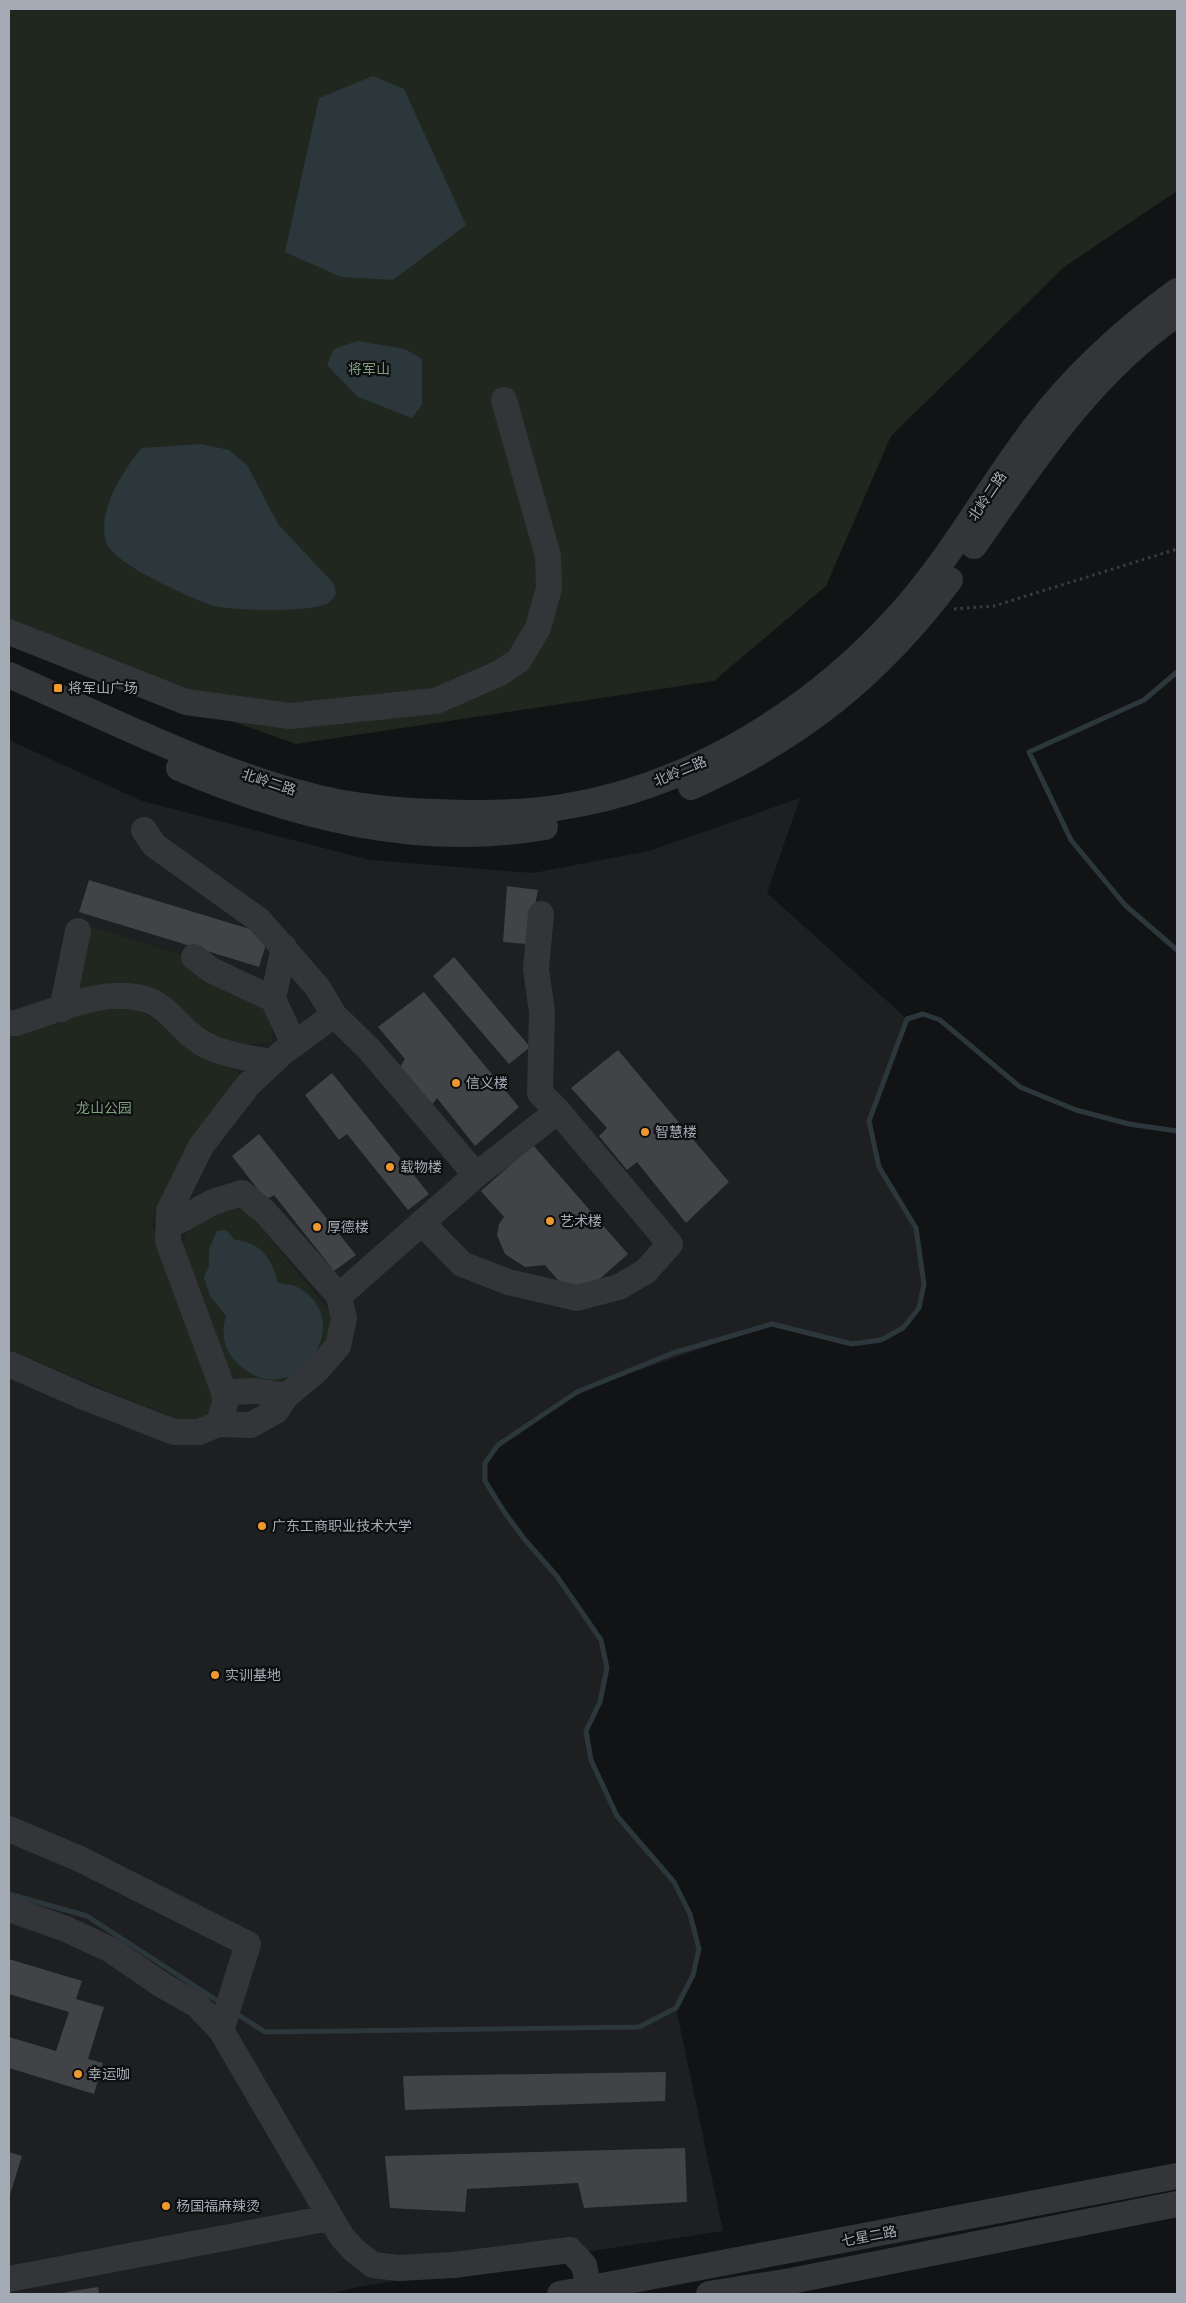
<svg xmlns="http://www.w3.org/2000/svg" width="1186" height="2303" viewBox="0 0 1186 2303" font-family="'IBM Plex Sans','Noto Sans SC',sans-serif">
	<style>
		.built { fill: #1e1f21 }
		.green { fill: #1f271f }
		.water { fill: #2c373c }
		.lines { fill: none; stroke-linecap: round; stroke-linejoin: round }
		.stream { stroke: #2c373c; stroke-width: 5 }
		.building { fill: #414347 }
		.path { stroke: #3a3c40; stroke-width: 3; stroke-dasharray: 2.5 4; stroke-linecap: butt }
		.minor { stroke: #343539; stroke-width: 26 }
		.poi-dot { fill: #ee9830; stroke: #0d0e0f; stroke-width: 2 }
		.labels { text-anchor: middle; stroke-width: 4.5; stroke-linejoin: round; paint-order: stroke }
		.park-label { font-size: 14px; fill: #7d9f7b; stroke: #0d0e0f }
		.street-label { font-size: 14px; fill: #a4abb4; stroke: #0d0e0f }
		.poi-label { font-size: 14px; fill: #a4abb4; stroke: #0d0e0f; text-anchor: start }
	</style>
	<rect width="100%" height="100%" fill="#121314"/>
	<path class="built" d="M 9,740 L 142,801 L 370,860 L 533,873 L 649,851 L 800,798 L 767,893 L 907,1019 L 869,1121 L 879,1167 L 916,1228 L 924,1284 L 919,1308 L 903,1328 L 881,1340 L 852,1344 L 772,1324 L 577,1392 L 498,1445 L 485,1463 L 485,1481 L 505,1513 L 525,1540 L 556,1575 L 601,1640 L 607,1668 L 600,1702 L 586,1731 L 591,1760 L 617,1816 L 674,1882 L 690,1914 L 699,1949 L 693,1975 L 676,2008 L 723,2231 L 363,2286 L 328,2294 L 9,2294 Z"/>
	<path class="green" d="M 9,9 L 1177,9 L 1177,191 L 1064,267 L 891,436 L 826,586 L 714,681 L 296,744 L 9,641 Z
		M 92,927 L 176,953 L 198,969 L 265,1004 L 272,1017 L 272,1042 L 234,1046 L 206,1036 L 161,997 L 72,997 Z
		M 121,1004 L 143,1012 L 199,1053 L 240,1073 L 167,1187 L 151,1222 L 214,1399 L 211,1413 L 199,1423 L 179,1420 L 9,1350 L 9,1033 L 55,1025 L 95,1008 Z
		M 231,1208 L 246,1210 L 332,1314 L 331,1341 L 286,1387 L 243,1383 L 225,1369 L 183,1261 L 183,1241 L 191,1224 Z"/>
	<path class="water" d="M 373,76 L 404,89 L 466,225 L 393,280 L 341,277 L 285,252 L 319,98 Z
		M 357,341 L 405,349 L 422,359 L 422,405 L 412,418 L 358,397 L 327,365 L 334,349 Z
		M 201,444 L 229,450 L 247,465 L 278,524 L 334,584 L 336,594 C 334,597 331,601 328,603 C 311,613 230,611 211,605 C 189,597 116,565 107,544 C 95,514 123,470 142,448 Z
		M 226,1230 L 235,1240 C 261,1242 272,1259 278,1283 C 284,1284 292,1284 297,1287 C 362,1321 291,1419 236,1362 C 223,1348 221,1333 226,1316 L 210,1296 L 204,1277 L 209,1266 L 209,1249 L 217,1231 Z"/>
	<g class="lines">
		<path class="stream" d="M 1177,672 L 1144,700 L 1029,752 L 1071,840 L 1125,905 L 1177,950
			M 9,1894 L 87,1916 L 221,2003
			M 234,2012 L 265,2032 L 639,2027 L 676,2008 L 693,1975 L 699,1949 L 690,1914 L 674,1882 L 617,1816 L 591,1760 L 586,1731 L 600,1702 L 607,1668 L 601,1640 L 556,1575 L 525,1540 L 505,1513 L 485,1481 L 485,1463 L 498,1445 L 577,1392 L 673,1353 L 772,1324 L 852,1344 L 881,1340 L 903,1328 L 919,1308 L 924,1284 L 916,1228 L 879,1167 L 869,1121 L 907,1019 L 923,1014 L 940,1020 L 1020,1087 L 1076,1110 L 1129,1124 L 1177,1131"/>
	</g>
	<path class="building" d="M 89,880 L 269,935 L 259,967 L 79,912 Z
		M 507,886 L 538,890 L 527,944 L 503,942 Z
		M 454,957 L 530,1047 L 509,1064 L 433,976 Z
		M 424,992 L 519,1107 L 475,1146 L 437,1098 L 431,1106 L 400,1067 L 405,1059 L 378,1027 Z
		M 618,1050 L 729,1182 L 686,1223 L 637,1162 L 627,1170 L 599,1136 L 607,1128 L 571,1088 Z
		M 332,1073 L 429,1194 L 408,1210 L 347,1134 L 339,1140 L 305,1095 Z
		M 259,1134 L 356,1255 L 334,1271 L 274,1195 L 266,1200 L 232,1156 Z
		M 533,1145 L 628,1254 L 587,1290 L 570,1294 L 545,1265 L 525,1267 L 505,1254 L 497,1235 L 499,1224 L 504,1217 L 481,1191 Z
		M 9,1959 L 82,1981 L 76,1999 L 104,2007 L 88,2059 L 103,2063 L 94,2094 L 9,2068 L 9,2037 L 56,2051 L 69,2012 L 9,1994 Z
		M 666,2072 L 665,2101 L 405,2110 L 403,2076 Z
		M 685,2148 L 687,2202 L 584,2208 L 578,2183 L 467,2189 L 465,2212 L 390,2208 L 385,2156 Z
		M 9,2152 L 22,2156 L 9,2198 Z
		M 98,2287 L 99,2294 L 61,2294 L 61,2293 Z"/>
	<g class="lines">
		<path class="path" d="M 954,609 L 994,606 L 1177,549"/>
		<path class="minor" d="M 974,546 C 1033,462 1091,373 1177,314
			M 9,632 L 186,702 L 290,716 L 436,701 L 500,673 L 519,660 L 538,628 L 549,588 L 548,556 L 504,400
			M 9,675 C 114,721 224,778 337,802 C 370,808 403,811 435,812 C 478,814 520,814 562,807 C 691,787 813,711 899,615 C 951,558 988,488 1035,427 C 1075,374 1124,330 1177,291
			M 179,768 C 295,817 419,849 545,827
			M 691,787 C 800,738 878,676 950,580
			M 144,830 L 154,845 L 259,920 L 318,988 L 334,1015
			M 541,914 L 536,969 L 542,1012 L 540,1093 L 558,1111
			M 284,947 L 273,999 L 294,1044
			M 194,957 L 211,970 L 273,999
			M 62,1009 L 78,931
			M 9,1023 L 16,1023 C 57,1011 102,987 145,999 C 166,1005 179,1027 196,1039 C 216,1054 247,1058 272,1062
			M 422,1223 L 462,1264 L 508,1282 L 577,1298 L 619,1287 L 646,1271 L 670,1244 L 558,1111 L 476,1175
			M 169,1226 L 213,1202 L 242,1193 L 265,1212 L 339,1296
			M 9,1364 L 84,1397 L 174,1432 L 199,1432 L 218,1424 L 251,1425 L 276,1411 L 286,1396 L 317,1370 L 338,1346 L 344,1319 L 339,1296 L 476,1175 L 369,1049 L 334,1015 L 282,1053 L 248,1085 L 201,1146 L 169,1211 L 168,1241 L 224,1392 L 225,1404 L 218,1424
			M 224,1392 L 256,1391 L 286,1396
			M 9,1829 L 80,1859 L 248,1944 L 221,2030
			M 9,1909 L 66,1929 L 111,1950 L 162,1985 L 197,2005 L 221,2030 L 342,2237 L 355,2251 L 373,2265 L 399,2268 L 454,2265 L 570,2250 L 584,2265 L 589,2290
			M 9,2279 L 329,2218
			M 560,2294 L 1177,2176
			M 709,2294 L 791,2281 L 1177,2204"/>
	</g>
	<g class="poi-dot">
		<rect x="53" y="683" width="10" height="10" rx="2.5"/>
		<circle cx="456" cy="1083" r="5"/>
		<circle cx="645" cy="1132" r="5"/>
		<circle cx="390" cy="1167" r="5"/>
		<circle cx="550" cy="1221" r="5"/>
		<circle cx="317" cy="1227" r="5"/>
		<circle cx="262" cy="1526" r="5"/>
		<circle cx="215" cy="1675" r="5"/>
		<circle cx="78" cy="2074" r="5"/>
		<circle cx="166" cy="2206" r="5"/>
	</g>
	<g class="labels">
		<g class="park-label">
			<text x="369" y="374">将军山</text>
			<text x="104" y="1113">龙山公园</text>
		</g>
		<g class="street-label">
			<text transform="translate(987 496) rotate(-56)" y="5">北岭二路</text>
			<text transform="translate(680 771) rotate(-23)" y="5">北岭二路</text>
			<text transform="translate(269 782) rotate(18)" y="5">北岭二路</text>
			<text transform="translate(869 2236) rotate(-11)" y="5">七星二路</text>
		</g>
		<g class="poi-label">
			<text x="68" y="693">将军山广场</text>
			<text x="466" y="1088">信义楼</text>
			<text x="655" y="1137">智慧楼</text>
			<text x="400" y="1172">载物楼</text>
			<text x="560" y="1226">艺术楼</text>
			<text x="327" y="1232">厚德楼</text>
			<text x="272" y="1531">广东工商职业技术大学</text>
			<text x="225" y="1680">实训基地</text>
			<text x="88" y="2079">幸运咖</text>
			<text x="176" y="2211">杨国福麻辣烫</text>
		</g>
	</g>
	<rect width="1186" height="2303" fill="none" stroke="#a4abb4" stroke-width="20"/>
</svg>
